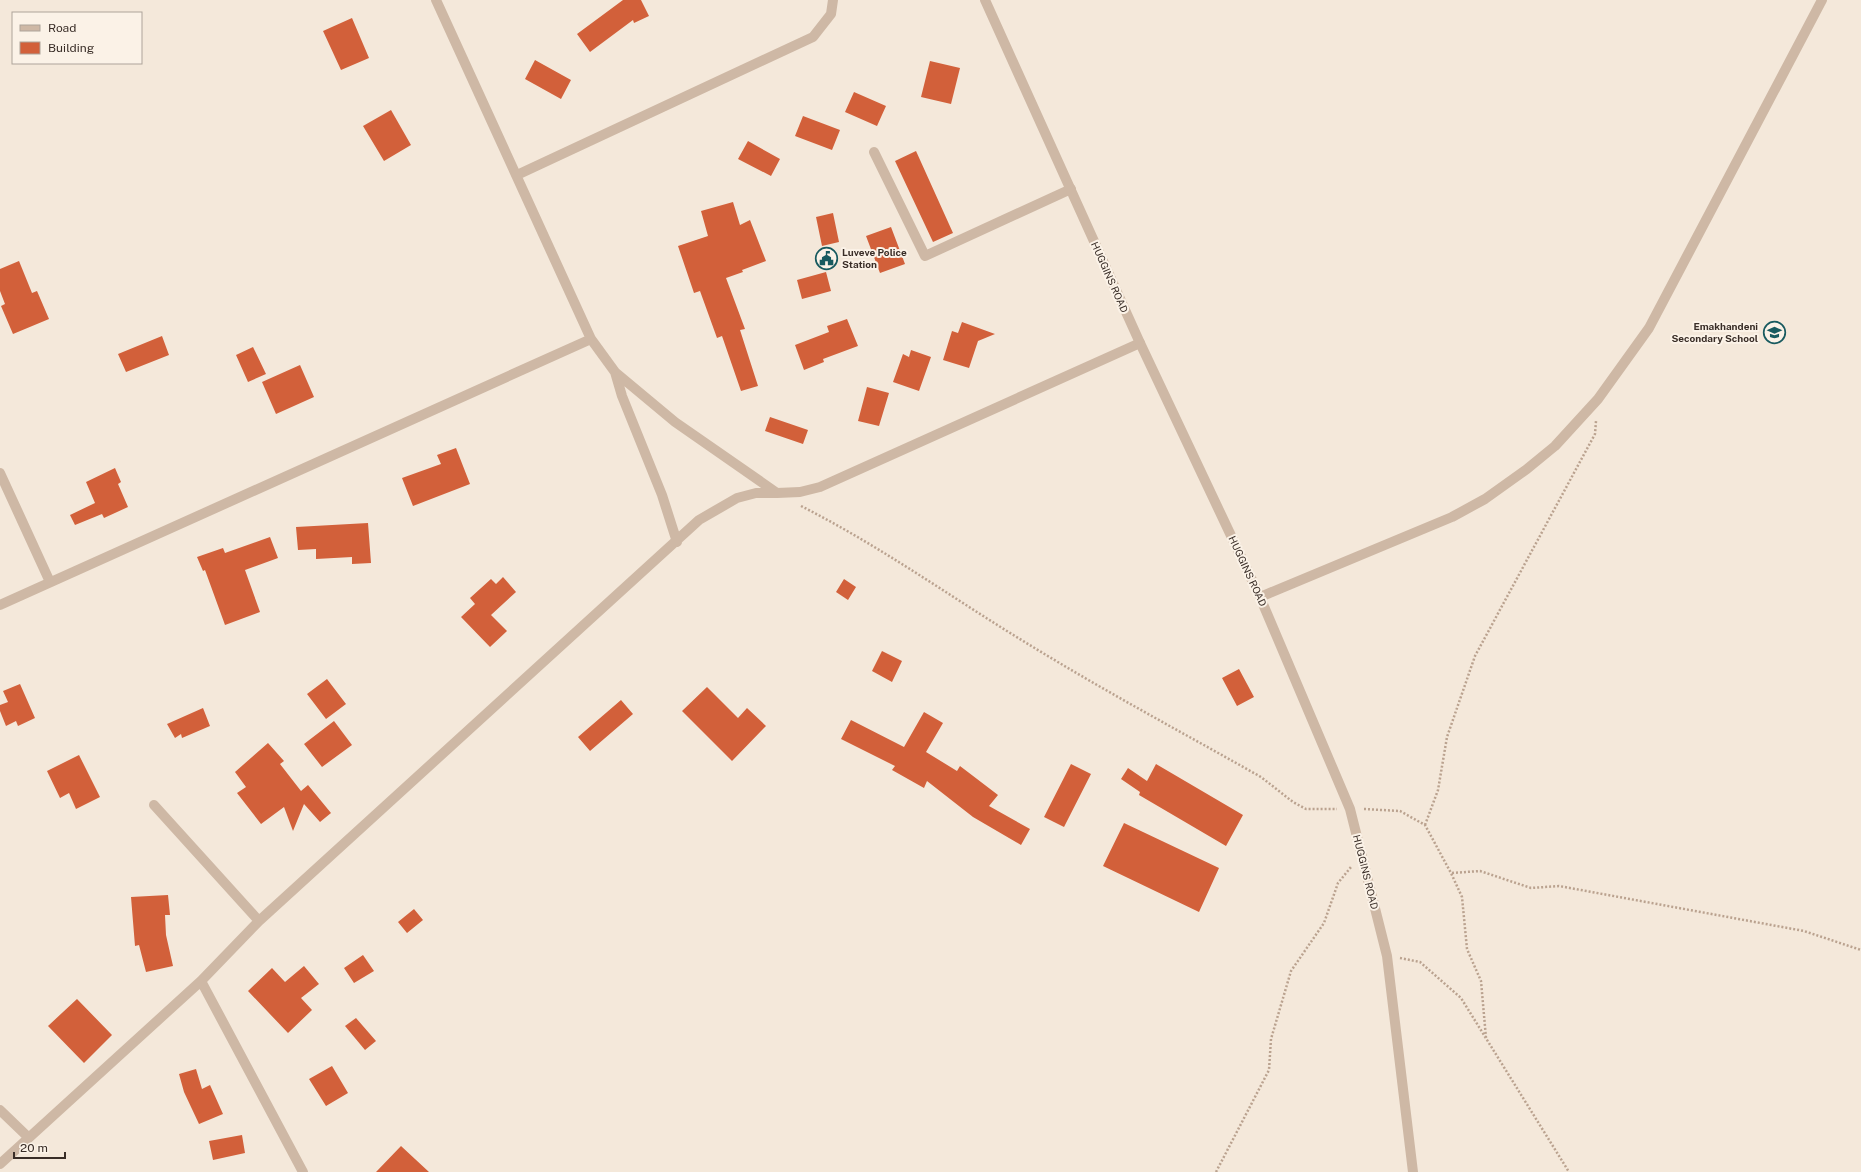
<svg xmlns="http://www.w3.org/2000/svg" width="1861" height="1172" viewBox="0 0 1861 1172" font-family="'Public Sans',sans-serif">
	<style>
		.building { fill: #d2603a }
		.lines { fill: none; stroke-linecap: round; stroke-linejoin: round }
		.path { stroke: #baa28f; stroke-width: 2.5; stroke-dasharray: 2 2; stroke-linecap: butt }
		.service { stroke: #ceb8a5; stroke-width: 10 }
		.minor { stroke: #ceb8a5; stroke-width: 10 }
		.tertiary { stroke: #ceb8a5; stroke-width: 10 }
		.labels { text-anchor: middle; stroke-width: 4; stroke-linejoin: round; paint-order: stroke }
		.poi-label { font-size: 10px; font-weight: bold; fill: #392d27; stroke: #fbf2e7; text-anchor: start }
		.street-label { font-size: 10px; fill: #392d27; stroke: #fbf2e7 }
	</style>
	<rect width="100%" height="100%" fill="#f4e8da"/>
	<path class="building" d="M 623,0 L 641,0 L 649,16 L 634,23 L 633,20 L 590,52 L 577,34 Z
		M 352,18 L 369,58 L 341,70 L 323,31 Z
		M 535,60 L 571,80 L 561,99 L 525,79 Z
		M 930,61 L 960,68 L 951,104 L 921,97 Z
		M 854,92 L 886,106 L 877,126 L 845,112 Z
		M 391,110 L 411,145 L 384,161 L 363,126 Z
		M 803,116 L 840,130 L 832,150 L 795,136 Z
		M 748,141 L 780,159 L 771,176 L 738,159 Z
		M 916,151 L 953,233 L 933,242 L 895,161 Z
		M 733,202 L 740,225 L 750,220 L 766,261 L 742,270 L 743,272 L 726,278 L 745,329 L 740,330 L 758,386 L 741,391 L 722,336 L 717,338 L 700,291 L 694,293 L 678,246 L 708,236 L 701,211 Z
		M 833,213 L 839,242 L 822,246 L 816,217 Z
		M 891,227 L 905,264 L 880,273 L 866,236 Z
		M 19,261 L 32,293 L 37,291 L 49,319 L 13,334 L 1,306 L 5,304 L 0,291 L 0,269 Z
		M 826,272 L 831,291 L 802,299 L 797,280 Z
		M 847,319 L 858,346 L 823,359 L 824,362 L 804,370 L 795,345 L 829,332 L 827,326 Z
		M 962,322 L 995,334 L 978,341 L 969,368 L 943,360 L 952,331 L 958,333 Z
		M 162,336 L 169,355 L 126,372 L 118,354 Z
		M 253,347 L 266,374 L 248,382 L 236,355 Z
		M 911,350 L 931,357 L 919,391 L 893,382 L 903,354 L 909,357 Z
		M 300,365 L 314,397 L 276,414 L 262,382 Z
		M 867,387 L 889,393 L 879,426 L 858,421 Z
		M 770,417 L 808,430 L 803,444 L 765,431 Z
		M 456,448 L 470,484 L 413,506 L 402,478 L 441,464 L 437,455 Z
		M 115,468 L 121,482 L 118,484 L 128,507 L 104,518 L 102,514 L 75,525 L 70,515 L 95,503 L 86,482 Z
		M 368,523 L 371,563 L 352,564 L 352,557 L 316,559 L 316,549 L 298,550 L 296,527 Z
		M 270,537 L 278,558 L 245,570 L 260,612 L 225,625 L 205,570 L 203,571 L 197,557 L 223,548 L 225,553 Z
		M 503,577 L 516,592 L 491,615 L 507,631 L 490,647 L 461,617 L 475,604 L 470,598 L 491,579 L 496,584 Z
		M 844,579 L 856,587 L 848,600 L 836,592 Z
		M 882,651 L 902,661 L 892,682 L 872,671 Z
		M 1239,669 L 1254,697 L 1237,706 L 1222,678 Z
		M 327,679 L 346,704 L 326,719 L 307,694 Z
		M 20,684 L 35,718 L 18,726 L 16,721 L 6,726 L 0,711 L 0,705 L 8,702 L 3,691 Z
		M 707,687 L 738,718 L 747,708 L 766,726 L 732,761 L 682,711 Z
		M 621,700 L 633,714 L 590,751 L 578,737 Z
		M 203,708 L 210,726 L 182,738 L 181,734 L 175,738 L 167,724 Z
		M 924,712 L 943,723 L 926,752 L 957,771 L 960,766 L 998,795 L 989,806 L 1030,829 L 1021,845 L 973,817 L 927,781 L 924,788 L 892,770 L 895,766 L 841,739 L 851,720 L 904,747 Z
		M 334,721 L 352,745 L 322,767 L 304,744 Z
		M 268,743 L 284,761 L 280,764 L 301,791 L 308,785 L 331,813 L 320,822 L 304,804 L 293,831 L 284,807 L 261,824 L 237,793 L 246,787 L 235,772 Z
		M 79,755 L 100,797 L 76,809 L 69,793 L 60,798 L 47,771 Z
		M 1071,764 L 1091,774 L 1064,827 L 1044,817 Z
		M 1156,764 L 1243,815 L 1226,846 L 1139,795 L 1140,792 L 1121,779 L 1128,768 L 1147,781 Z
		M 1124,823 L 1219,868 L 1199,912 L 1103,866 Z
		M 168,895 L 170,915 L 165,915 L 166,935 L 173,966 L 146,972 L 139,945 L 135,946 L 131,897 Z
		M 414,909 L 423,920 L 407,933 L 398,922 Z
		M 363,955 L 374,971 L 354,983 L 344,968 Z
		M 304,966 L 319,984 L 301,998 L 312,1010 L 288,1033 L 248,991 L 272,968 L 285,982 Z
		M 77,999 L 112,1035 L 84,1063 L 48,1026 Z
		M 356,1018 L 376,1041 L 365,1050 L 345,1026 Z
		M 332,1066 L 348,1093 L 326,1106 L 309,1079 Z
		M 196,1069 L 202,1089 L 210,1085 L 223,1114 L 199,1124 L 184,1092 L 179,1074 Z
		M 242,1135 L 245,1153 L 213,1160 L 209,1141 Z
		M 401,1146 L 429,1172 L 376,1172 Z"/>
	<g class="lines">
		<path class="path" d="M 801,506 C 882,547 955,600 1033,647 C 1108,693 1185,734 1261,777 L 1293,802 L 1306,809 L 1337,809
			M 1364,809 L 1400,811 L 1425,825 L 1451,873 L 1462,897 L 1467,949 L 1481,981 L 1486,1038
			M 1425,825 L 1438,790 L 1447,737 L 1475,656 L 1595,434 L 1596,421
			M 1452,873 L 1480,871 L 1531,888 L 1559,886 L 1804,931 L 1861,950
			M 1400,958 L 1420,962 L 1461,998 L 1569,1172
			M 1216,1172 L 1269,1070 L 1271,1039 L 1291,971 L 1324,923 L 1338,883 L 1351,867"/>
		<path class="service" d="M 874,152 L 925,256 L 1071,189"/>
		<path class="minor" d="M 436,0 L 591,339 L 615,372 L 675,422 L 777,493 L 800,492 L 820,487 L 1140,343
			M 517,175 L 813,37 L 831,14 L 833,0
			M 615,372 L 622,396 L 662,495 L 677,542
			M 0,473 L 50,582
			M 0,605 L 591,339
			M 154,805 L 259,921
			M 201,981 L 303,1172
			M 0,1110 L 28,1137
			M 0,1164 L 201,981 L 259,921 L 699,520 L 737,498 L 756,493 L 777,493"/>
		<path class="tertiary" d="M 985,0 L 1140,343 L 1260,597 L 1350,809 L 1387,956 L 1413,1172
			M 1260,597 L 1452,517 L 1485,499 L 1527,469 L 1555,446 L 1598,399 L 1649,328 L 1822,0"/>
	</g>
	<defs>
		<symbol id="civic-ring" viewBox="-11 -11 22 22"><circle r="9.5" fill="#fbf2e7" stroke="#185a5f" stroke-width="1.5"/><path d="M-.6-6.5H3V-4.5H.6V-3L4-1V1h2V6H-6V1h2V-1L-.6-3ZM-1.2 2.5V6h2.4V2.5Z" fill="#185a5f"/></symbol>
		<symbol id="school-ring" viewBox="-11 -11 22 22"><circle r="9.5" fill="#fbf2e7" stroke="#185a5f" stroke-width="1.5"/><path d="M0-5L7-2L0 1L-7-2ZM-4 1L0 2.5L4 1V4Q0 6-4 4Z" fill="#185a5f"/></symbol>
	</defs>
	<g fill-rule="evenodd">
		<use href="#civic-ring" x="814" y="246" width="25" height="25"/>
		<use href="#school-ring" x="1762" y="320" width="25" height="25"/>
	</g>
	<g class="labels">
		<g class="poi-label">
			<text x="842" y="256">Luveve Police<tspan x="842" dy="12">Station</tspan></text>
			<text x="1758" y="330" text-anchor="end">Emakhandeni<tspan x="1758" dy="12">Secondary School</tspan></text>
		</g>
		<g class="street-label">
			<text transform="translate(1110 277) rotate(66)" y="4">HUGGINS ROAD</text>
			<text transform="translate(1248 571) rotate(65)" y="4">HUGGINS ROAD</text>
			<text transform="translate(1366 872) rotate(76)" y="4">HUGGINS ROAD</text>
		</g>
	</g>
	<rect x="12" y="12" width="130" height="52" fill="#fbf2e7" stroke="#ada39a"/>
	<rect x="20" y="25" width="20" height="6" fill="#ceb8a5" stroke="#ada39a"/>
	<text x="48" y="32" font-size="12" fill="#392d27">Road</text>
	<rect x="20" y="42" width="20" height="12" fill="#d2603a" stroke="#ada39a"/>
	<text x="48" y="52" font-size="12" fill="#392d27">Building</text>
	<path d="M14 1152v6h51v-6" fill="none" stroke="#392d27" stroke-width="2"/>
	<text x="20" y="1152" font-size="12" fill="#392d27" stroke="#fbf2e7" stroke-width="3" paint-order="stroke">20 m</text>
</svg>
